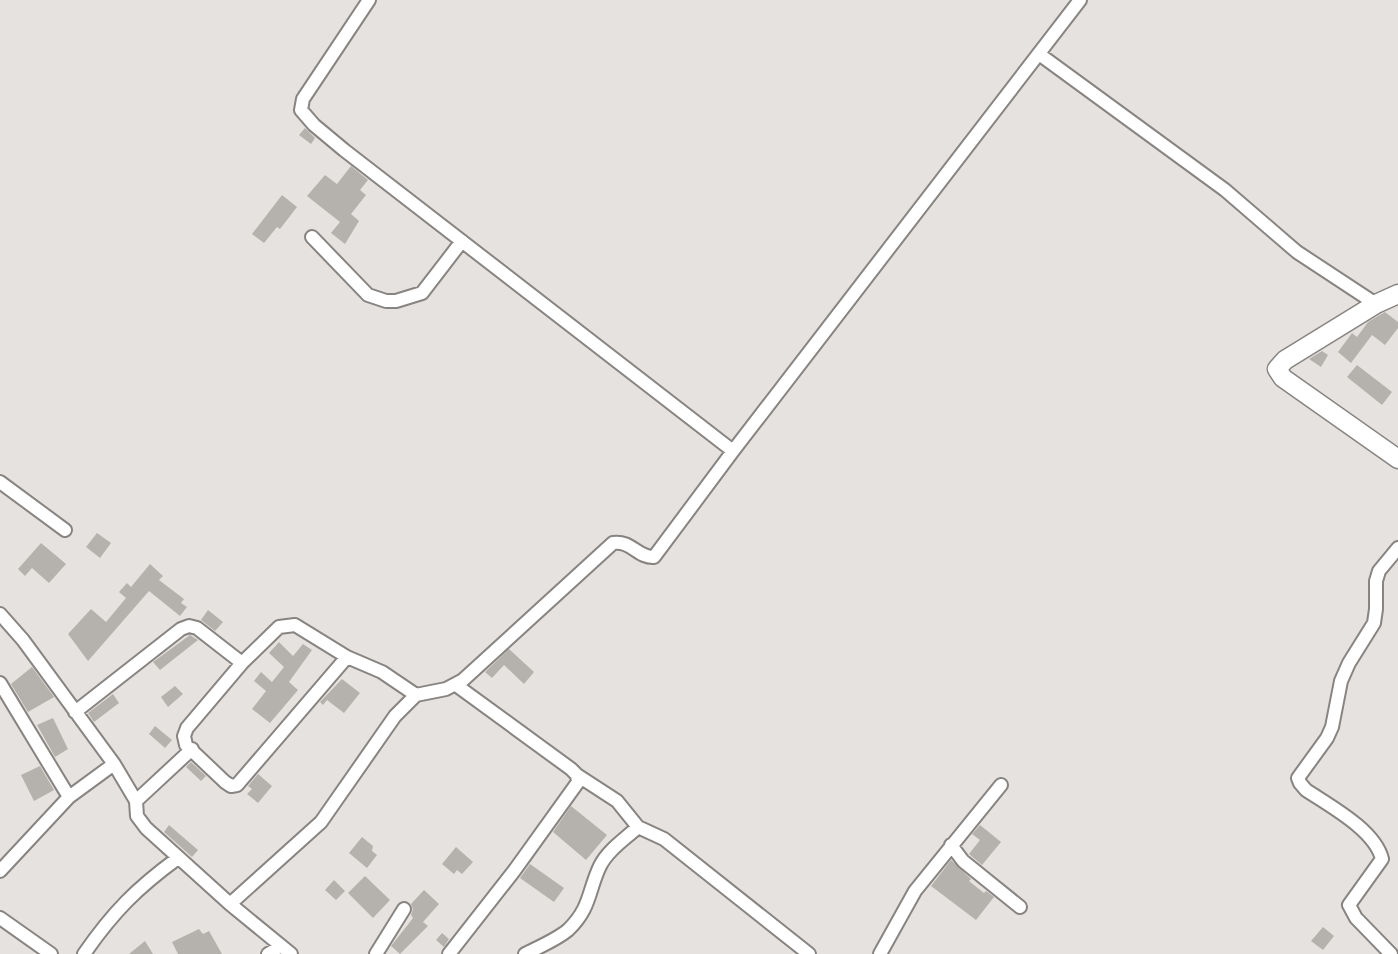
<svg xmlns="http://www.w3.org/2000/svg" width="1398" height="954" viewBox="0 0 1398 954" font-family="'Fira Sans Condensed',sans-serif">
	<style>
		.building { fill: #b5b2ae }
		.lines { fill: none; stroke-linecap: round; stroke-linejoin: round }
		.minor-casing { stroke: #878481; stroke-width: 16 }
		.secondary-casing { stroke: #878481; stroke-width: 21 }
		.minor { stroke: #fff; stroke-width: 12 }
		.secondary { stroke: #fff; stroke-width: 18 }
	</style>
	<rect width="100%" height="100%" fill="#e6e2df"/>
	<path class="building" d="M 305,128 L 315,138 L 311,144 L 299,135 Z
		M 351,166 L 368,180 L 360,190 L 366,195 L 351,214 L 359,221 L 345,244 L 331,233 L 340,222 L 307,196 L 325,175 L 337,184 Z
		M 282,195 L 297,207 L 280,229 L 277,227 L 264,243 L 252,234 Z
		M 1385,312 L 1398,322 L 1398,328 L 1385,345 L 1372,335 L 1351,363 L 1338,352 L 1352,333 L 1357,337 L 1368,322 Z
		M 1322,351 L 1328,355 L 1321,367 L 1309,359 Z
		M 1357,365 L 1392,392 L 1382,405 L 1347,377 Z
		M 97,533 L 111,543 L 100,558 L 86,547 Z
		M 41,543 L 66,564 L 49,583 L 32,568 L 25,576 L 18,569 Z
		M 150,564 L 163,576 L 159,580 L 184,599 L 181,603 L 187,607 L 180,616 L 149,591 L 88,661 L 68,634 L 91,609 L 106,622 L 126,598 L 119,592 L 127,583 L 131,587 Z
		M 208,610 L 223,622 L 215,631 L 201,620 Z
		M 190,635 L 198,640 L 160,670 L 153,662 Z
		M 279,642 L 293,656 L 303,644 L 312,650 L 289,682 L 298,690 L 270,723 L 252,709 L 266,691 L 254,681 L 261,672 L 272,682 L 284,667 L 269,653 Z
		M 509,649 L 534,672 L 524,684 L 504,665 L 492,678 L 485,672 Z
		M 32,667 L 54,697 L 28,712 L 11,684 Z
		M 342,679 L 360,693 L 344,713 L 327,700 L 323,705 L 320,702 Z
		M 175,686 L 183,694 L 168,707 L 161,697 Z
		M 113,694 L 119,703 L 94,722 L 88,713 Z
		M 53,718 L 68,749 L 55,757 L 37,725 Z
		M 155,726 L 172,740 L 165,748 L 149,734 Z
		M 191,762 L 206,776 L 201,781 L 186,767 Z
		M 40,766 L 54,790 L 34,801 L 21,775 Z
		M 258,774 L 272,786 L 258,803 L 247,794 L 252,789 L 248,786 Z
		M 571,806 L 607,835 L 586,860 L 553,832 Z
		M 169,825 L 198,850 L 192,857 L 164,832 Z
		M 980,825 L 1001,842 L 982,865 L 969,854 L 980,840 L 972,834 Z
		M 362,837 L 373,846 L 372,851 L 377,855 L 367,868 L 349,853 Z
		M 456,847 L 473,862 L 462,874 L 457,870 L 454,874 L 442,864 Z
		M 951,860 L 971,879 L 969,881 L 984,893 L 986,891 L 994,897 L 976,920 L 931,886 Z
		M 530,864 L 564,888 L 554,902 L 520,878 Z
		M 365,876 L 390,900 L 373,918 L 348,893 Z
		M 334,880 L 345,891 L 336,900 L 325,890 Z
		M 424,890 L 439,904 L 423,922 L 428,926 L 400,954 L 391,946 L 413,918 L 411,915 L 413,909 L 411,904 Z
		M 1323,927 L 1334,936 L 1323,950 L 1311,941 Z
		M 199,929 L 203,934 L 209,931 L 222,954 L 178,954 L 172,942 Z
		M 442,933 L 449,939 L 444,947 L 436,940 Z
		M 145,941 L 153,954 L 129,954 Z"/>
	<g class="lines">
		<defs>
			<path id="minor" d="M 369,0 L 303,99 L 301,110 L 314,125 L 344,150 L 733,451
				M 1039,54 L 1225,190 L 1297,252 L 1376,304
				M 312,237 L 368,295 L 386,301 L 396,301 L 422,293 L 462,241
				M 0,482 L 65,530
				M 0,614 L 23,640 L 114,764 L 136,801 L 137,816 L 146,828 L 230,904 L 291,954
				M 347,657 L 237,785 L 231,786 L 225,782 L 186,745 L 184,736 L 187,728 L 242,663 L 279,627 L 295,625 L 347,657 L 382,672 L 416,695
				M 0,683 L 69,797
				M 75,712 L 181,629 L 189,626 L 197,628 L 242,663
				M 577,775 L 617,801 L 638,827 L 664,839 L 809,954
				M 136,801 L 192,749
				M 951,845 L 963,861 L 1020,907
				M 0,871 L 69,797 L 114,764
				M 230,904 L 321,822 L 395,716 L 416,695 L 446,689 L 463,680 L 613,543 C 631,540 638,558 654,557 L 733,451 L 1080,0
				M 0,918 L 51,954
				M 84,954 C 113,912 137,888 178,858
				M 268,954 L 281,946
				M 376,954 L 404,909
				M 449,954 L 514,871 L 578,782 L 577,775 L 571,769 L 456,685
				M 525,954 C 539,947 556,940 568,930 C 591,908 588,891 600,866 C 608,850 625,839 638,827
				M 880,954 L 915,891 L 1001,785
				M 1391,954 L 1356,918 L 1349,905 L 1382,859 C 1375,830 1330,806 1306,790 L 1300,783 L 1298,778 L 1327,738 L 1332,727 L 1341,681 L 1349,663 L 1374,623 L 1376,609 L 1376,581 L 1379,571 L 1398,548"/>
			<path id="secondary" d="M 1398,294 L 1376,304 L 1285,360 L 1277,369 L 1283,378 L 1398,459"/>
		</defs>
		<use href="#minor" class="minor-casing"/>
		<use href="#secondary" class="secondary-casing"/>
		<use href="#minor" class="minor"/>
		<use href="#secondary" class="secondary"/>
	</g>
</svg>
